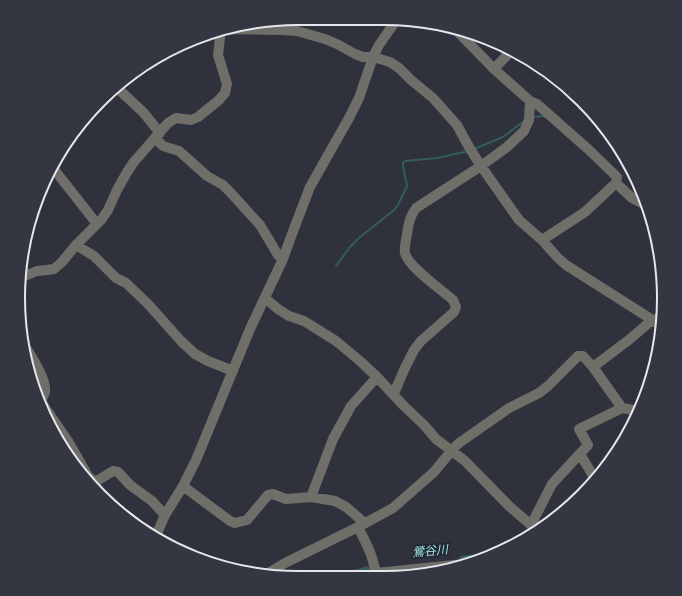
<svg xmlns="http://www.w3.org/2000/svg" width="682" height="596" viewBox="0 0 682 596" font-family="Rubik,'Noto Sans JP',sans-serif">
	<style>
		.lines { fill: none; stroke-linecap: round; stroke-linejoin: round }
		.stream { stroke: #355c5c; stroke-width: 2 }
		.river { stroke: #355c5c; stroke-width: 11 }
		.minor { stroke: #706e68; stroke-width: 10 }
		.labels { text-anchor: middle; stroke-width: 4; stroke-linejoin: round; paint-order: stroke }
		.water-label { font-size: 12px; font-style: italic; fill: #9ce8e9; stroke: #252833 }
		.rim { fill: none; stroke: #e5e7ef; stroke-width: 2 }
	</style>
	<rect width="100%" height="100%" fill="#2f323d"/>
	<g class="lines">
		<path class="stream" d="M 531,117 L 545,116
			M 474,149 L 503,137 L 524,121
			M 635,194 L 641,190
			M 336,266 L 350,247 L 359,238 L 394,210 L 398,205 L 407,186 L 403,166 L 403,163 L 405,161 L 437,158 L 469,151"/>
		<path class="river" d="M 464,561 L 483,559
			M 345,578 L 367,572"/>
		<path class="minor" d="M 222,29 L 282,30 L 297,31 L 325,39 L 337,44 L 355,54 L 363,57 L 373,57 L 390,62 L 399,68 L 411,80 L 433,98 L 457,125 L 469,147 L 481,166 L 519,220 L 542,240 L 558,258 L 566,265 L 662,326
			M 456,30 L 494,69 L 530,101 L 537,104 L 588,149 L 617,177 L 616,183 L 632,198 L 648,206
			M 494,69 L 511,51
			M 115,86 L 143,112 L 160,133
			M 155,138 L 163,146 L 179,151 L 207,176 L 223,185 L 230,192 L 260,225 L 278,255 L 283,259
			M 53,168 L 97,224
			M 542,240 L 585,212 L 616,183
			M 76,245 L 94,256 L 116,278 L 126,283 L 148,304 L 181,341 L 195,354 L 208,361 L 233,371
			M 20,278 L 37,271 L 47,270 L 54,269 L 62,262 L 76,245 L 102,219 L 108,210 L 117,190 L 126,174 L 133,163 L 168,123 L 176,118 L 191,120 L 198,117 L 219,100 L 225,93 L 227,84 L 218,55 L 221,29
			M 265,298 L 278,309 L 289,316 L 304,321 L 336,341 L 360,361 L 377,377 L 403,405 L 424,425 L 436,439 L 465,461 L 509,506 L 531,525 L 539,529
			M 656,321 L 663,311
			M 25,346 C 31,356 47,380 45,392 C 44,395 42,398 41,401 L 46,409 L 68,441 L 88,476 L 95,482 L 113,471 L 118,472 L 130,485 L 152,501 L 165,515
			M 393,394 L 395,391 L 404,370 L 414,350 L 421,341 L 454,312 L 456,307 L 453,300 C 442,290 408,267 405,253 C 404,247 406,240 407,234 C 409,223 409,218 416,208 L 481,166 L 507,147 L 524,131 L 529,120 L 530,101
			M 622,408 L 639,411
			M 580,454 L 592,474 L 596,479
			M 183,486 L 230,521 L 235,523 L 247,520 L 268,495 L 273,494 L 286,499 L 311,497 L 335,501 L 346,507 L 360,519 L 364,523
			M 311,497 L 333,439 L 351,406 L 377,377
			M 531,525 L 552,484 L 588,445 L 579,429 L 622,408 L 593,367
			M 358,527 C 366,543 375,559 376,578
			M 157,538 L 158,531 L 165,515 L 183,486 L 196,460 L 250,329 L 283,259 L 292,234 L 310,187 L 349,118 L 359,98 L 373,57 L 379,45 L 395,22
			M 265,575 L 285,563 L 358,527 L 393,508 L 434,472 L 452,450 L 459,443 L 509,408 L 539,393 L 548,386 L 578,356 L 583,356 L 593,367 L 630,339 L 652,320
			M 358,578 L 376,573 L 474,563"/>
	</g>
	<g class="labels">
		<g class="water-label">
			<text transform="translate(430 551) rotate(-5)" y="4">鶯谷川</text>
		</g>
	</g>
	<path d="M0 0H682V596H0ZM298 25H384A273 273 0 0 1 657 298V298A273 273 0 0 1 384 571H298A273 273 0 0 1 25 298V298A273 273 0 0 1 298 25Z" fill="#343742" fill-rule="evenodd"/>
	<path class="rim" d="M298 25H384A273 273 0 0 1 657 298V298A273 273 0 0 1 384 571H298A273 273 0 0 1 25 298V298A273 273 0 0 1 298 25Z"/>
</svg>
